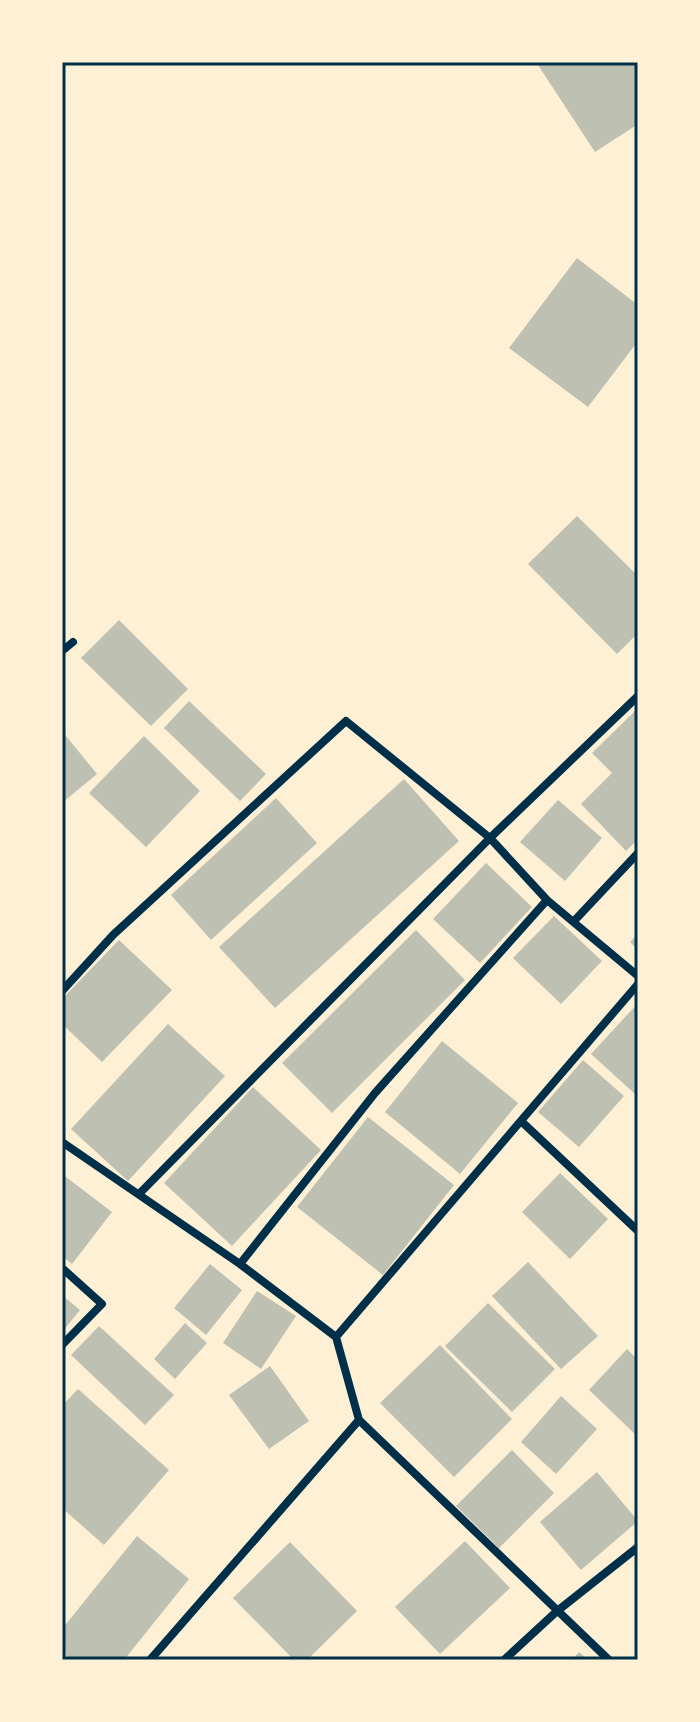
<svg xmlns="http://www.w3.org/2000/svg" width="700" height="1722" viewBox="0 0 700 1722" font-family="'DM Sans',sans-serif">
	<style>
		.building { fill: #bec0b2 }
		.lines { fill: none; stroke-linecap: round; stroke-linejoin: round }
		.minor { stroke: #003049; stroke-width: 8 }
		.neatline { fill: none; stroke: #003049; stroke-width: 3 }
	</style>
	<rect width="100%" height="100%" fill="#fdf0d5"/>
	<path class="building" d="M 536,62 L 638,62 L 638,124 L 595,152 Z
		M 577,258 L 638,305 L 638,341 L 588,407 L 509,348 Z
		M 577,516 L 638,576 L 638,633 L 617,654 L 528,564 Z
		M 119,620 L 188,689 L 151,726 L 81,658 Z
		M 189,701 L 266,774 L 240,801 L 164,728 Z
		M 635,711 L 638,714 L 638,839 L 626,851 L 581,804 L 612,773 L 592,753 Z
		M 62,731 L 97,774 L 62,803 Z
		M 144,736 L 200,791 L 146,847 L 89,793 Z
		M 404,779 L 459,841 L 275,1008 L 219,947 Z
		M 276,798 L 317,843 L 211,940 L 171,895 Z
		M 558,800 L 602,838 L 565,881 L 520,842 Z
		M 486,863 L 532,907 L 480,963 L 433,919 Z
		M 554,916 L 602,961 L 561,1004 L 513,958 Z
		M 416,930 L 465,980 L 332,1113 L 282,1063 Z
		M 638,934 L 638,950 L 630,942 Z
		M 119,940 L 172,990 L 102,1062 L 62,1024 L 62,999 Z
		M 638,1003 L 638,1091 L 635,1094 L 591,1054 Z
		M 168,1024 L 225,1076 L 128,1181 L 71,1129 Z
		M 442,1041 L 518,1103 L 460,1174 L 385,1112 Z
		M 583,1060 L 624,1096 L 579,1147 L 538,1112 Z
		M 253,1087 L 321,1150 L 232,1246 L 164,1183 Z
		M 368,1117 L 454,1185 L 383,1275 L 297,1207 Z
		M 560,1173 L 608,1219 L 570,1259 L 522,1212 Z
		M 62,1174 L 112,1212 L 72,1264 L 62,1256 Z
		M 528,1262 L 598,1336 L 561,1369 L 492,1296 Z
		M 210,1264 L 242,1290 L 206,1335 L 174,1308 Z
		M 257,1291 L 296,1316 L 261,1369 L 223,1343 Z
		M 62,1295 L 80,1310 L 62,1332 Z
		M 488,1303 L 555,1369 L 512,1412 L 445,1346 Z
		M 185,1323 L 207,1343 L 175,1379 L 154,1359 Z
		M 99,1326 L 174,1395 L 145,1425 L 71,1355 Z
		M 440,1345 L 512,1419 L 454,1477 L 380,1403 Z
		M 627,1349 L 638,1360 L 638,1437 L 589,1390 Z
		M 270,1366 L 309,1421 L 269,1449 L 229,1395 Z
		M 78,1389 L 169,1470 L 104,1545 L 62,1508 L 62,1406 Z
		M 561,1396 L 597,1429 L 556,1474 L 521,1442 Z
		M 512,1450 L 554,1493 L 499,1548 L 456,1506 Z
		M 597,1472 L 638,1521 L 581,1570 L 540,1522 Z
		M 137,1536 L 189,1579 L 124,1660 L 71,1660 L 62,1652 L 62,1629 Z
		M 465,1541 L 510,1588 L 440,1654 L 395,1607 Z
		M 290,1542 L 357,1611 L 307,1660 L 294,1660 L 233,1598 Z
		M 579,1652 L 588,1660 L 572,1660 Z"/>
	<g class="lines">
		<path class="minor" d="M 62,651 L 73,642
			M 575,920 L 638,853
			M 62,991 L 113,935 L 346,721 L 490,838 L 547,900 L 638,976
			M 521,1121 L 638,1231
			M 62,1142 L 240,1264 L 336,1337 L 359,1420 L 609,1660
			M 140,1193 L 490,838 L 638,696
			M 240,1264 L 375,1093 L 547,900
			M 62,1268 L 102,1304 L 62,1345
			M 336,1337 L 638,984
			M 150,1660 L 359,1420
			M 504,1660 L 556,1612 L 638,1547"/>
	</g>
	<rect width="700" height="1722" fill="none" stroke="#fdf0d5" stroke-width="128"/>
	<rect x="64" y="64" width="572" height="1594" class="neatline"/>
</svg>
